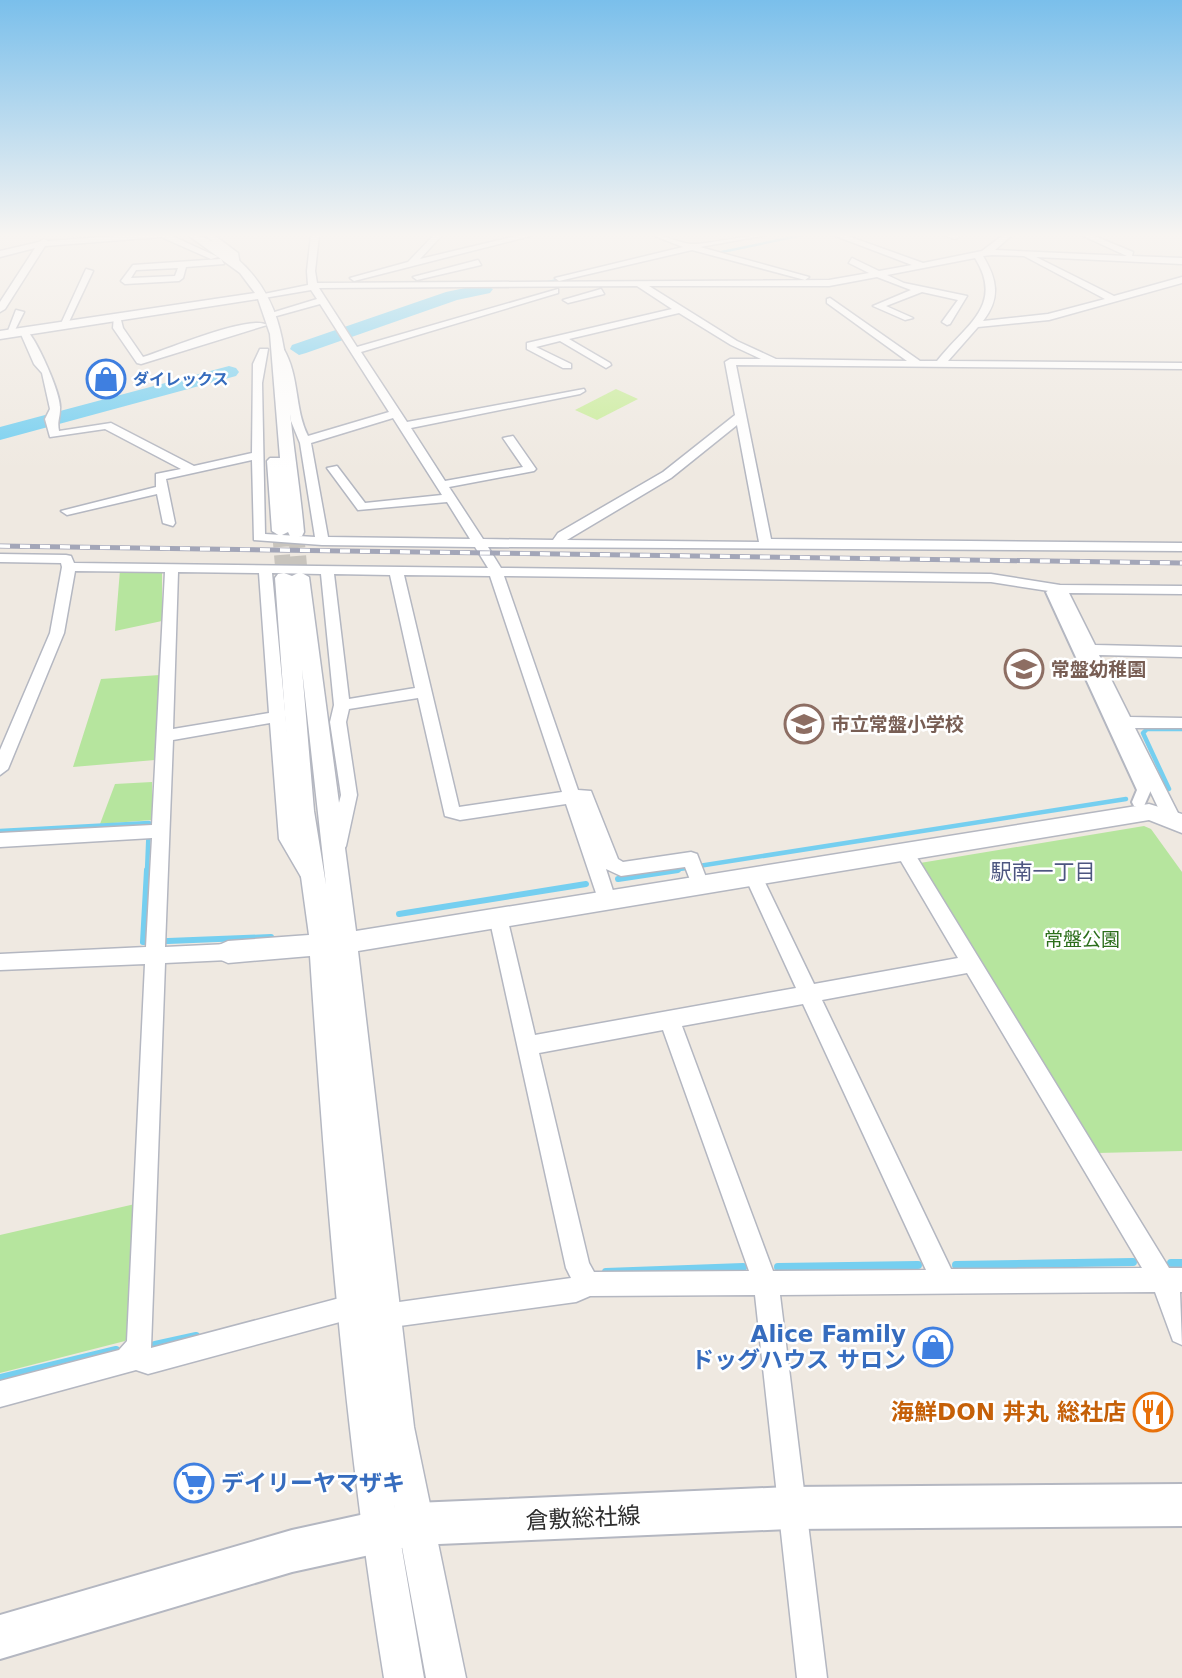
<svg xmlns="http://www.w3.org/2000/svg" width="1182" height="1678" viewBox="0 0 1182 1678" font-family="'DejaVu Sans','Noto Sans JP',sans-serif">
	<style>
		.green { fill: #b6e59e }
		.pitch { fill: #c9ec9a }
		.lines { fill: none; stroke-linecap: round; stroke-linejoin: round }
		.stream-far3 { stroke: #75cff0; stroke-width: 2.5 }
		.stream-far2 { stroke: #75cff0; stroke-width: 4.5 }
		.stream-far1 { stroke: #75cff0; stroke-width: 6 }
		.stream { stroke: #75cff0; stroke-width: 8 }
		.river { fill: #75cff0; fill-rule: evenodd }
		.tertiary-tunnel { stroke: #c8c4bd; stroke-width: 16; stroke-dasharray: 16 8; stroke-linecap: butt }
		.pedestrian-casing { stroke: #b4b7c1; stroke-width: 4 }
		.minor-casing { stroke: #b4b7c1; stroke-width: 3 }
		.tertiary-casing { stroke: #b4b7c1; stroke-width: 3 }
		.secondary-casing { stroke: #b4b7c1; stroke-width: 4 }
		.pedestrian { fill: #fff; fill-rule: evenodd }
		.minor { fill: #fff; fill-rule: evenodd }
		.tertiary { fill: #fff; fill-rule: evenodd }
		.secondary { fill: #fff; fill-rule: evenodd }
		.rail-casing { stroke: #a3a6b8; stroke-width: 5 }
		.rail { stroke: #fff; stroke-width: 3.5; stroke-dasharray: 10; stroke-linecap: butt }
		.labels { text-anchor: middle; stroke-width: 5; stroke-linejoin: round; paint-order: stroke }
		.far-shop-label { font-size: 16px; font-weight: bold; fill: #366cbe; stroke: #fff; text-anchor: start }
		.education-label { font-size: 19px; font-weight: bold; fill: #785e54; stroke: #fff; text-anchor: start }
		.park-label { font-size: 19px; fill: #2c6e1b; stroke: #fff }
		.neighbourhood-label { font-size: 21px; fill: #4d5680; stroke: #fff }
		.near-shop-label { font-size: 23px; font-weight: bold; fill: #366cbe; stroke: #fff; text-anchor: end }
		.near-food-label { font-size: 23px; font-weight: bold; fill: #c56008; stroke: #fff; text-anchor: end }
		.near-street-label { font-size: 23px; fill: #2e2e2e; stroke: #fff }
	</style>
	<rect width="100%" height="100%" fill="#efe9e1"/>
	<path class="green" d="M 120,570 L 162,571 L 162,621 L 115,631 Z
		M 160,675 L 155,760 L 73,767 L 101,679 Z
		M 152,782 L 152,820 L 100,824 L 115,784 Z
		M 1144,826 L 1151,829 L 1182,872 L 1182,1151 L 1097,1153 L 920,863 Z
		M 135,1204 L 129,1336 L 125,1341 L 0,1373 L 0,1235 Z"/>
	<path class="pitch" d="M 616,389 L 638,399 L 597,420 L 575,410 Z"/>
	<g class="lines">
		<path class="stream-far3" d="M 717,253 L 803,235
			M 543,283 L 563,279"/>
		<path class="stream-far2" d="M 1169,789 L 1143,733 L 1147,729 L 1182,729
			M 0,831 L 149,823 L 147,871
			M 667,871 L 1126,799"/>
		<path class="stream-far1" d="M 147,870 L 143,942 L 271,937
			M 618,879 L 678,870
			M 399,914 L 586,884"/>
		<path class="stream" d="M 1171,1263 L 1182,1263
			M 956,1265 L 1133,1262
			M 778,1267 L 918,1265
			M 606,1272 L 743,1267
			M 155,1345 L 196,1336
			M 0,1378 L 116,1350"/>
		<path class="river" d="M 484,284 L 493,289 L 490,293 L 457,300 L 306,353 L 299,355 L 290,349 L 292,345 L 446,292 Z
			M 229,366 L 236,368 L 239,372 L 236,376 L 0,440 L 0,427 Z"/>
		<path class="tertiary-tunnel" d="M 280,531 L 284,578
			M 296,532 L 300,577"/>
		<defs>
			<path id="pedestrian" d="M 1051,589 L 1056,592 L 1151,790 L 1144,806 L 1134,806 L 1132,802 L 1137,790 L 1046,592 Z"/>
			<path id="minor" d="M 130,235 L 170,235 L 218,257 L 211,259 L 161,237 L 45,246 L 5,309 L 0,312 L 0,302 L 35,248 L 0,257 L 0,251 L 39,242 L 44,239 L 48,241 Z
				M 205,235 L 214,235 L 238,253 L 240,265 L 234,265 L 231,256 Z
				M 311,235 L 319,235 L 315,271 L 317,283 L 829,280 L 869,273 L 849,263 L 852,258 L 879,271 L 912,265 L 833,235 L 845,235 L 923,263 L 982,251 L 1003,235 L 1012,235 L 995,250 L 1127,256 L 1081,235 L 1092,235 L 1133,252 L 1132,256 L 1182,258 L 1182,264 L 1036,257 L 1114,296 L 1182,277 L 1182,283 L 1049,320 L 978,327 L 948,361 L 1182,363 L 1182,369 L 736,365 L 771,539 L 1182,543 L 1182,551 L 488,547 L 501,568 L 991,574 L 1060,585 L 1182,586 L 1182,594 L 1069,593 L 1095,645 L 1182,647 L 1182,657 L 1099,655 L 1130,717 L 1182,718 L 1182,728 L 1135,728 L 1180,817 L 1177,822 L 1165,822 L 1055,592 L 991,582 L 504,576 L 578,790 L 591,791 L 618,859 L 623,862 L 691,852 L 697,854 L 709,885 L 706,890 L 694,890 L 685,867 L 621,876 L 606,869 L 616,900 L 614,905 L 600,905 L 566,804 L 460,820 L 445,816 L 418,698 L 349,709 L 346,722 L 357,795 L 346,846 L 343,851 L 331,851 L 328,846 L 341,795 L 330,722 L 334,705 L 321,574 L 272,573 L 297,839 L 319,877 L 316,882 L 304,882 L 279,839 L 270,723 L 173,740 L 165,947 L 228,944 L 235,946 L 238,952 L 235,958 L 228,960 L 165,963 L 151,1348 L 351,1295 L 360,1298 L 363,1307 L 360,1316 L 351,1319 L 148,1374 L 136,1370 L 0,1407 L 0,1381 L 119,1350 L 127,1341 L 145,964 L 0,970 L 0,954 L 146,947 L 152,838 L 0,847 L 0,833 L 152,825 L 165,572 L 75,571 L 64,633 L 8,769 L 0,775 L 0,750 L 50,633 L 62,567 L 61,563 L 0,562 L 0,554 L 66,555 L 71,556 L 74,563 L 488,568 L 475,547 L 322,545 L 254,540 L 252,460 L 166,479 L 175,523 L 173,526 L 163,523 L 157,494 L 67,515 L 61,511 L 156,487 L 156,474 L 181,469 L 105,429 L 50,437 L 45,419 L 50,409 L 42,373 L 34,364 L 20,332 L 25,329 C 35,335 62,395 60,409 C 60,418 57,421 59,431 L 111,423 L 194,466 L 252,453 L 253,364 L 260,349 L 268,349 L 262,383 L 265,534 L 315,537 L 300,443 L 291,421 L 284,373 L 274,350 L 283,348 C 300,376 294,408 308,436 L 389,412 L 320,304 L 273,317 L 268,314 L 317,299 L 311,290 L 264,298 L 259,295 L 308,285 L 307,271 ZM 992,255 L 1024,256 L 1105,299 L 1048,314 L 983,321 C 1001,298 997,279 983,256 ZM 975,258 C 1005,306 965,325 937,361 L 920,361 L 830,298 L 827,299 L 827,303 L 907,361 L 776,359 L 737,341 L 649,286 L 829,286 L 877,277 L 911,290 L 873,306 L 905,320 L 913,318 L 886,306 L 922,292 L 958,300 L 942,322 L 947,325 L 950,324 L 967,296 L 904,283 L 887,275 ZM 637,286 L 672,309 L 527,343 L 527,349 L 563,368 L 571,368 L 571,364 L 536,347 L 560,341 L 606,368 L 611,365 L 610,363 L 569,339 L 679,313 L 731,345 L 761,359 L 730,359 L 725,362 L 735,415 L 663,472 L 558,533 L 553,540 L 483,539 L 449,487 L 534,471 L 536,469 L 513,436 L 503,438 L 523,467 L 445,481 L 411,428 L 580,394 L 585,391 L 584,389 L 407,422 L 361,352 L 558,293 L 558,289 L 357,347 L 319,288 ZM 393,418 L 442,495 L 365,503 L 337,466 L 327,468 L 358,510 L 447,502 L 470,539 L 328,537 L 311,443 ZM 737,425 L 759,542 L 567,540 L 671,478 ZM 178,572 L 259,573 L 269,713 L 173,729 ZM 334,574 L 390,575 L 415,688 L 349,699 ZM 404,575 L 490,576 L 562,792 L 459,807 Z
				M 434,235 L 442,235 L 420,259 L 520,235 L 534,235 L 354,281 L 350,278 L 408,262 Z
				M 652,235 C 666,235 676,242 690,244 C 707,245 744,235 767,235 L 700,247 L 809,277 L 805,280 L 692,250 L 559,281 L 555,278 L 683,247 Z
				M 944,235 L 957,235 L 959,237 L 955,239 Z
				M 221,259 L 224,264 L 186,267 L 183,278 L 179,281 L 125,284 L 121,281 L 133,265 ZM 178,268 L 175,276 L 131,278 L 136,270 Z
				M 478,260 L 481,265 L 417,280 L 413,277 Z
				M 86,269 L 93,271 L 67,326 L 59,328 Z
				M 601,289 L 604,294 L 568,303 L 563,300 Z
				M 16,310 L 24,312 L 12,336 L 6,336 Z
				M 114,316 L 120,316 L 123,328 L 143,357 C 166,350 250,314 267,325 L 141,364 L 137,363 L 113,328 Z
				M 904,844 L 910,846 L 1169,1268 L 1182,1268 L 1182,1292 L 1180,1292 L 1182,1345 L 1173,1341 L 1155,1292 L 780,1295 L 827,1678 L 797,1678 L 755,1295 L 590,1296 L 576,1302 L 385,1328 L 376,1325 L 373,1316 L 376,1307 L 385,1304 L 571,1278 L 566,1268 L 489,917 L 491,912 L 498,909 L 505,912 L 507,917 L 535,1035 L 796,988 L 745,877 L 748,872 L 760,872 L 814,984 L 958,958 L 895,851 L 898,846 ZM 967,973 L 1142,1268 L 951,1269 L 822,1000 ZM 803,1004 L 926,1270 L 773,1271 L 682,1026 ZM 663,1030 L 749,1271 L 594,1272 L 589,1263 L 539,1053 Z"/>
			<path id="tertiary" d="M 188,235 C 206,235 221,245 235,257 C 290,303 285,364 292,431 C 296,465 301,498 304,532 L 302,536 L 290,536 L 288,532 L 280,536 L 272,531 L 267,461 L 270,458 L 280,458 L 270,334 L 258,299 L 0,339 L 0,331 L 255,293 L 240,273 Z
				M 300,572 L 309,577 L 356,931 L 1149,804 L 1182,814 L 1182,833 L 1149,820 L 358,951 L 414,1427 L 466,1678 L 426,1678 L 394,1503 L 424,1678 L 384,1678 C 345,1439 326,1198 310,956 L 228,963 L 219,959 L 215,952 L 219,945 L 228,941 L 309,935 L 292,811 L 275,578 L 278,574 L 284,573 L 292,576 ZM 302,669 L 326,885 L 314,811 Z"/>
			<path id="secondary" d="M 1182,1484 L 1182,1526 L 789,1529 L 415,1545 L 292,1572 L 0,1659 L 0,1615 L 292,1530 L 415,1503 L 789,1487 Z"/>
		</defs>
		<use href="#pedestrian" class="pedestrian-casing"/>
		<use href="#minor" class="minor-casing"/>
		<use href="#tertiary" class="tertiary-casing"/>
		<use href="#secondary" class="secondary-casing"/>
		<use href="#pedestrian" class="pedestrian"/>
		<use href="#minor" class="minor"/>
		<use href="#tertiary" class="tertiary"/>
		<use href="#secondary" class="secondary"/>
		<defs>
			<path id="rail" d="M 0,546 L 1182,563"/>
		</defs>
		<use href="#rail" class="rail-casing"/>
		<use href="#rail" class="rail"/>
	</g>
	<linearGradient id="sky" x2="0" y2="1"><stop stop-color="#7abfeb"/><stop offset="0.5" stop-color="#f8f5f2"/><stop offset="1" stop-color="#f8f5f2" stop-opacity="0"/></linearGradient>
	<rect width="1182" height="470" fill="url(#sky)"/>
	<defs>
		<symbol id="shop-ring" viewBox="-11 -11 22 22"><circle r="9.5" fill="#fff" stroke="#3f7fe0" stroke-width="1.5"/><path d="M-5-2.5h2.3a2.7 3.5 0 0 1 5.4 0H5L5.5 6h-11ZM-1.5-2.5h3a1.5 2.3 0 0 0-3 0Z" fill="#3f7fe0"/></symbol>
		<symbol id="school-ring" viewBox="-11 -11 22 22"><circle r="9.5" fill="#fff" stroke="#8d6e63" stroke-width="1.5"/><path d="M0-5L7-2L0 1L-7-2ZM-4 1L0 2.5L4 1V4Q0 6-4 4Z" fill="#8d6e63"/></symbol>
		<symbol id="restaurant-ring" viewBox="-11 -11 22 22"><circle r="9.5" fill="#fff" stroke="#e8710a" stroke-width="1.5"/><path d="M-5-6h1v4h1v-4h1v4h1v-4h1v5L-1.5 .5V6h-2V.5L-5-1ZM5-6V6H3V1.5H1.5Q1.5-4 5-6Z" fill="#e8710a"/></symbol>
		<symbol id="supermarket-ring" viewBox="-11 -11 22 22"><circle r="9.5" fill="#fff" stroke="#3f7fe0" stroke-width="1.5"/><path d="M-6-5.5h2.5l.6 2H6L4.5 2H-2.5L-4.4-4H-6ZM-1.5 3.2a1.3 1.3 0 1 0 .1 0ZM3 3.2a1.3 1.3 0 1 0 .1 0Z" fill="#3f7fe0"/></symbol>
	</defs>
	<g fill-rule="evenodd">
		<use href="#shop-ring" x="84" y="357" width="44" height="44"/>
		<use href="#school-ring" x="1002" y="647" width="44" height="44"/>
		<use href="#school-ring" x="782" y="702" width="44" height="44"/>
		<use href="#shop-ring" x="911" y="1325" width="44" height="44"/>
		<use href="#restaurant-ring" x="1131" y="1390" width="44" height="44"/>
		<use href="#supermarket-ring" x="172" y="1461" width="44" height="44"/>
	</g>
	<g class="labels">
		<g class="far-shop-label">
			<text x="133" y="385">ダイレックス</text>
		</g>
		<g class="education-label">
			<text x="1051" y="676">常盤幼稚園</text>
			<text x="831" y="731">市立常盤小学校</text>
		</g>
		<g class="park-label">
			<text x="1082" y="946">常盤公園</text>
		</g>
		<g class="neighbourhood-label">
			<text x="1043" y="879">駅南一丁目</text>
		</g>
		<g class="near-shop-label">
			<text x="906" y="1342">Alice Family<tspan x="906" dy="26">ドッグハウス サロン</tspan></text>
			<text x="221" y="1491" text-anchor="start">デイリーヤマザキ</text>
		</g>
		<g class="near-food-label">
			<text x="1126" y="1420">海鮮DON 丼丸 総社店</text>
		</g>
		<g class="near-street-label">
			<text transform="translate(583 1518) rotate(-3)" y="8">倉敷総社線</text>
		</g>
	</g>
</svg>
